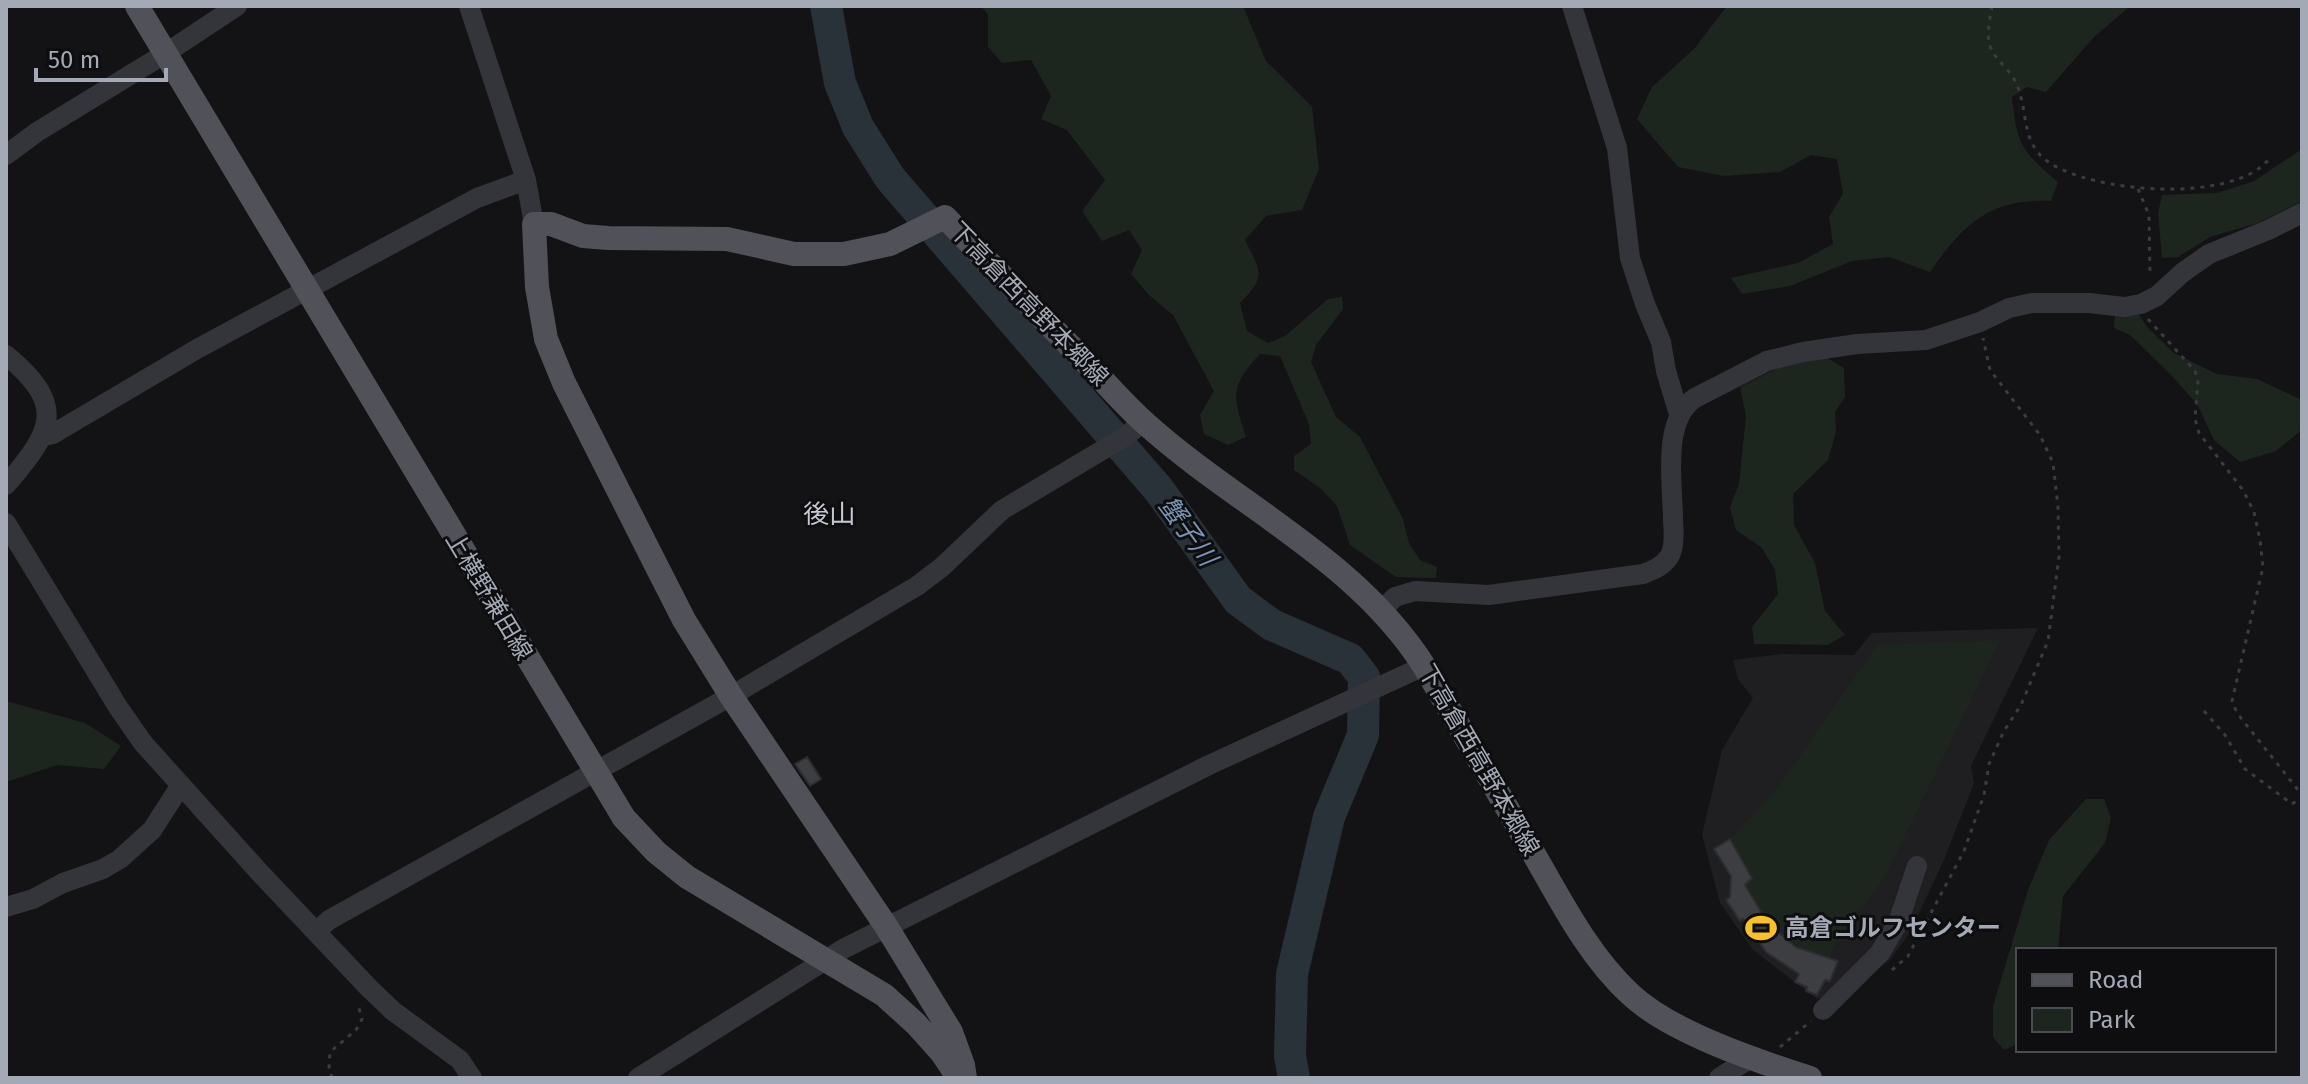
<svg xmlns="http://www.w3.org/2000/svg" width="2308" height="1084" viewBox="0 0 2308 1084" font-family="'Fira Sans','Noto Sans JP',sans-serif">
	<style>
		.built { fill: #1f1f22 }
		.green { fill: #1d251f }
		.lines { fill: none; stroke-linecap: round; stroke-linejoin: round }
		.river { stroke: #293139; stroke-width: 32 }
		.building { fill: #3d3e42; stroke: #2d2d31; stroke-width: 2 }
		.path { stroke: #3a3c41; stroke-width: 3; stroke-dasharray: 4 6; stroke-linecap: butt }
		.minor { stroke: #34353a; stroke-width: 20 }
		.major { stroke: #505159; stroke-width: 24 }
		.labels { text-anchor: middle; stroke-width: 6; stroke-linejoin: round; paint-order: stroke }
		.street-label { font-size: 24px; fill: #a4a9b6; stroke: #0e0e10 }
		.poi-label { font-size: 24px; font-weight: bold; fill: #a4a9b6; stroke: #0e0e10; text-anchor: start }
		.neighbourhood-label { font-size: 26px; fill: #c6c8d2; stroke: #0e0e10 }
		.water-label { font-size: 26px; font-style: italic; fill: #7a94b3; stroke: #0e0e10 }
	</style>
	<rect width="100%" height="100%" fill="#131315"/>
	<path class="built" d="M 2038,628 L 1971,766 L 1974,783 L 1944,860 L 1909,934 L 1890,960 L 1861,982 L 1817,999 L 1753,950 L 1720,903 L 1702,835 L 1722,750 L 1753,698 L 1738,679 L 1733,660 L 1781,654 L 1854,655 L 1872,633 Z"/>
	<path class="green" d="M 980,6 L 1243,6 L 1266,61 L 1312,107 L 1319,169 L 1302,210 L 1266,216 L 1245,240 C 1261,272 1267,276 1240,303 L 1247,331 L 1268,343 L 1285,336 L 1328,299 L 1342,297 L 1343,309 L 1316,345 L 1311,362 L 1336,417 L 1360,437 L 1403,519 L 1409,543 L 1420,560 L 1437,567 L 1436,578 L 1396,577 L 1350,545 L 1337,506 L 1320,488 L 1294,470 L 1294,456 L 1311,444 L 1309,424 L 1280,356 L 1260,354 C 1229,387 1233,397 1246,437 L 1228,445 L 1204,434 L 1200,415 L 1214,391 L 1173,315 L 1149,295 L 1131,274 L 1142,250 L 1129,230 L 1102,241 L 1082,211 L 1105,180 L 1067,130 L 1041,119 L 1051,96 L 1031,60 L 1002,63 L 988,47 L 988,14 Z
		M 1727,6 L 2135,6 L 2129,7 L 2094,37 L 2046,92 L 2027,87 L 2012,97 C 2017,144 2021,151 2058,182 L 2051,201 C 1989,198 1963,225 1930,272 L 1889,257 L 1852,261 L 1790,286 L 1742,294 L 1731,278 L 1798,263 L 1833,244 L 1829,217 L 1843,194 L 1837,159 L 1811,155 L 1780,172 L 1724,176 L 1678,167 L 1637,119 L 1652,87 L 1694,49 Z
		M 2302,149 L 2302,201 L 2258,223 L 2210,237 L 2178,257 L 2162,258 L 2158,213 L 2162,195 L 2217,193 L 2254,181 Z
		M 2138,313 L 2147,327 L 2174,353 L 2217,374 L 2257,379 L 2302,400 L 2302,430 L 2276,451 L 2240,462 L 2214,440 L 2197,404 L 2172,376 L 2130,335 L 2114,328 L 2115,315 Z
		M 1827,358 L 1844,368 L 1845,397 L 1835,412 L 1836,432 L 1828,460 L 1793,494 L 1794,525 L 1815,563 L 1825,611 L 1845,635 L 1828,645 L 1754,644 L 1752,627 L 1778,594 L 1775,570 L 1762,548 L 1736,530 L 1730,507 L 1739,484 L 1746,416 L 1740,387 L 1782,366 Z
		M 2000,640 L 1885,877 L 1836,942 L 1828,960 C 1785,945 1767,923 1745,885 L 1752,877 L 1730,839 L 1776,790 L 1877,645 Z
		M 6,701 L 85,723 L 121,746 L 104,769 L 57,765 L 6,782 Z
		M 2086,799 L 2104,799 L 2111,818 L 2105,843 L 2063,896 L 2058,950 L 2018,950 L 2018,1044 L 2004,1050 L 1993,1037 L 1993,1006 L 2028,890 L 2049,840 Z"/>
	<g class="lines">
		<path class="river" d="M 826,6 L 840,83 L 858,127 L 890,178 L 1159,490 L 1238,600 L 1272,625 L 1350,659 L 1364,677 L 1363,735 L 1329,817 L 1292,974 L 1290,1056 L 1294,1078"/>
	</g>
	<path class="building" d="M 807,757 L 821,779 L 810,786 L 795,764 Z
		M 1730,839 L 1752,878 L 1745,885 L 1760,910 L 1777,931 L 1796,947 L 1838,961 L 1830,981 L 1825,980 L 1817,995 L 1806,991 L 1807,987 L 1795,982 L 1799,974 L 1766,952 L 1743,919 L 1740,921 L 1726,900 L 1730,897 L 1731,876 L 1714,849 Z"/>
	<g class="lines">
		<path class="path" d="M 1992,6 C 1990,18 1987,31 1989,43 C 1993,59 2010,69 2016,83 C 2029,111 2020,141 2047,161 C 2091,193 2231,204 2268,160
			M 2138,189 L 2149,215 L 2150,275
			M 2148,319 L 2195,371 L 2198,380 L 2195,419 L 2199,433 L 2243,490 L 2254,512 L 2260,540 L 2263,567 L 2232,701 L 2237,713 L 2302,795
			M 2204,711 L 2225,735 L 2245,769 L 2292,804 L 2302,797
			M 1892,970 L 1908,956 L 1964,851 L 1984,795 L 1989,764 L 2004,731 L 2021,705 L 2048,641 L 2059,557 L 2058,507 L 2053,463 L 2040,435 L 1990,370 L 1983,338
			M 1780,1047 L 1811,1021
			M 332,1078 L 329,1067 L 330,1052 L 356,1030 L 362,1019 L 358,1005"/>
		<path class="minor" d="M 469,6 L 526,180 L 534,224
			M 1572,6 L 1617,148 L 1630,258 L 1645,304 L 1661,342 L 1666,371 L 1679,414
			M 6,155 L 37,132 L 166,53 L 237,6
			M 6,355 C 67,405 53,431 6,485
			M 44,436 L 53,434 L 197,349 L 477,198 L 526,180
			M 6,523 L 118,707 L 143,743 L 261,874 L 369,988 L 393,1011 L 460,1060 L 472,1078
			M 1382,610 L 1395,597 L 1415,591 L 1489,595 L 1643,574 C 1653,570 1662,567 1669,557 C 1675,548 1674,532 1673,521 C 1673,485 1661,420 1695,398 L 1767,361 L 1803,352 L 1857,344 L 1926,340 L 1980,322 L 2009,308 L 2032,303 L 2089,303 L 2124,307 L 2141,304 L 2157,296 L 2182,273 L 2209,254 L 2268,230 L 2302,213
			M 6,907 L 33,899 L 63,883 L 103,869 L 120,859 L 152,830 L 181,785
			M 317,931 L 329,920 L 731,696 L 917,586 L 942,567 L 1002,510 L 1126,436 L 1143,422
			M 1823,1010 L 1880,953 L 1898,923 L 1917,866
			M 638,1078 L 843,949 L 1209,765 L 1424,666
			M 1719,1078 L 1751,1058"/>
		<path class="major" d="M 137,6 L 624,818 L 656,852 L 687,877 L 884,995 L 916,1024 L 942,1053 L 958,1077
			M 965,1078 L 963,1065 L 951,1032 L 886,926 L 731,696 L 684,620 L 656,565 L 564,383 L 546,339 L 537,287 L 534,224 L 551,224 L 583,236 L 608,238 L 727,239 L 794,254 L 844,254 L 890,244 L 945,217 C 989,263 1033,308 1077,353 C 1100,376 1121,402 1145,423 C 1237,506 1356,559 1424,666 C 1460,727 1495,788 1531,849 C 1560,899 1587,954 1630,994 C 1670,1032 1757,1061 1810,1078"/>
	</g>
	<defs>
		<symbol id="stadium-bare" viewBox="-9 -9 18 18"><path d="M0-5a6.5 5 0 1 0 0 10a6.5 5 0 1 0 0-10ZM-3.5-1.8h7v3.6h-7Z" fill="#f8c029" stroke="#0e0e10" stroke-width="2.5" paint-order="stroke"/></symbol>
	</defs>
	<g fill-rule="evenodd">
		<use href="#stadium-bare" x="1739" y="906" width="44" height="44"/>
	</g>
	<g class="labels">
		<g class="street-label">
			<text transform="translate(1029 304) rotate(46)" y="8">下高倉西高野本郷線</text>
			<text transform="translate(489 596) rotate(59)" y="8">上横野兼田線</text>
			<text transform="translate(1479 760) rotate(60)" y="8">下高倉西高野本郷線</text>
		</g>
		<g class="poi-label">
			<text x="1785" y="936">高倉ゴルフセンター</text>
		</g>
		<g class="neighbourhood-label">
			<text x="829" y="523">後山</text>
		</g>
		<g class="water-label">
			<text transform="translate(1188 531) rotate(54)" y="9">蟹子川</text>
		</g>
	</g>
	<rect width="2308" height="1084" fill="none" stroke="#a4a9b6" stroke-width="16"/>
	<rect x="2016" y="948" width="260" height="104" fill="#0e0e10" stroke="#4a4c52" stroke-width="2"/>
	<rect x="2032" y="974" width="40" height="12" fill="#505159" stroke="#4a4c52" stroke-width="2"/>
	<text x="2088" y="988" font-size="24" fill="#a4a9b6">Road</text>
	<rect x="2032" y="1008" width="40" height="24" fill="#1d251f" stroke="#4a4c52" stroke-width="2"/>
	<text x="2088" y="1028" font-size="24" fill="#a4a9b6">Park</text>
	<path d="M36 68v12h130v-12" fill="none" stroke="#a4a9b6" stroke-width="4"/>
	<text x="48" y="68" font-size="24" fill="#a4a9b6" stroke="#0e0e10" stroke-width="6" paint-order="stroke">50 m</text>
</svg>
